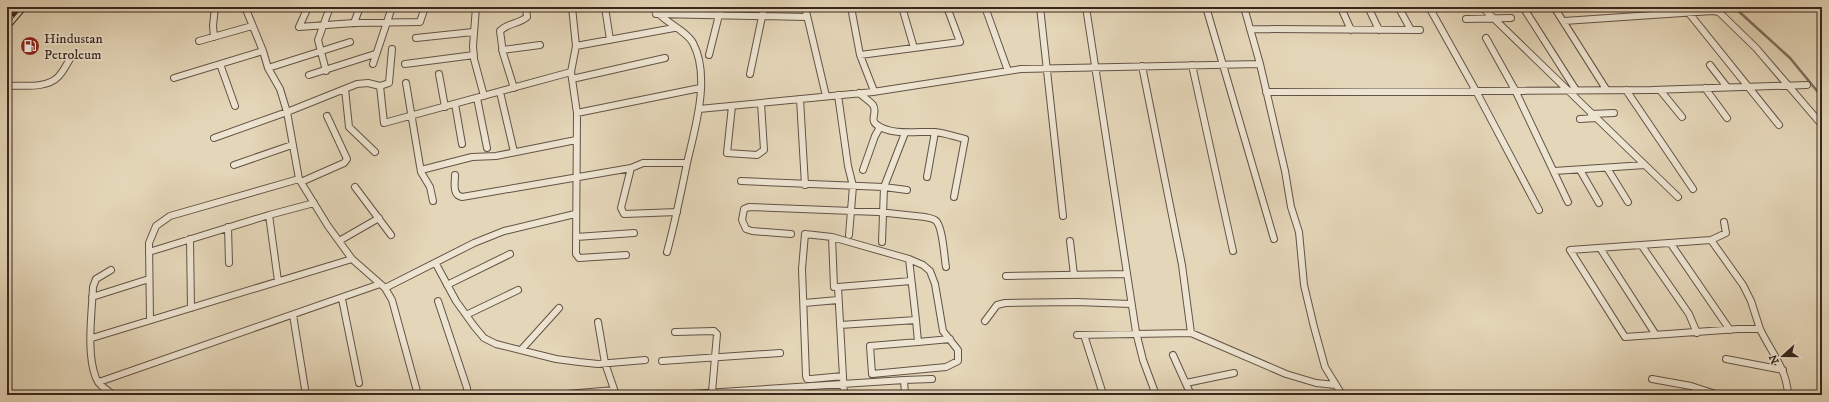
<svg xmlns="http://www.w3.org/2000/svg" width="1829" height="402" viewBox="0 0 1829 402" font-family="'IM FELL DW Pica',serif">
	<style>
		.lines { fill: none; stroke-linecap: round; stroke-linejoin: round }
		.stream { stroke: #7c6c5c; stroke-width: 2.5 }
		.minor-casing { stroke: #635345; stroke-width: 8 }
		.primary-casing { stroke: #38271f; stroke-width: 2 }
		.minor { stroke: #ede4d1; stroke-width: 6 }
		.primary { fill: #e4d6b8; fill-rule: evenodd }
		.rail-casing { stroke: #38271f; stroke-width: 4 }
		.rail { stroke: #ede4d1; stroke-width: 2.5; stroke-dasharray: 8; stroke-linecap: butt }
		.labels { text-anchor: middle; stroke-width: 3.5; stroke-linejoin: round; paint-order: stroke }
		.poi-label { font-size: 14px; fill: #38271f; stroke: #ede4d1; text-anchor: start }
	</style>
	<rect width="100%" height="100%" fill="#e4d6b8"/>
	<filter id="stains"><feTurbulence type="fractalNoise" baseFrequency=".005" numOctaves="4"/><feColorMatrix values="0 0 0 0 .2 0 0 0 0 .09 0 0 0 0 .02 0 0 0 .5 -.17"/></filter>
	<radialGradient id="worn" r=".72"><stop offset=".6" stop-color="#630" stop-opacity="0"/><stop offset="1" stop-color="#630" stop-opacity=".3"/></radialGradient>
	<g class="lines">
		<path class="stream" d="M 1734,7 L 1790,58 L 1822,97"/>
		<defs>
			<path id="minor" d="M 245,7 L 263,51 L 268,68 L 280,89 L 287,112 L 299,179 L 328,226 L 352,259 L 385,288 L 392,300 L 418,395
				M 308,7 L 299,27 L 354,23 L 420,22 L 425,7
				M 476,7 L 473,46 L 474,59 L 484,96
				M 572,7 L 576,46 L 571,72 L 577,113 L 576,254 L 579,258 L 626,255
				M 605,7 L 610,40
				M 652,7 C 662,21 686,30 693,43 C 711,77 695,128 687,163 C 681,193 675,222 667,252
				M 805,7 L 826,96
				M 851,7 L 860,55 L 874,91
				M 902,7 L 914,48
				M 985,7 L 1008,71
				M 1040,7 L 1063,216
				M 1086,7 L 1136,332 L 1143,360 L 1156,395
				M 1206,7 L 1274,239
				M 1244,7 L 1260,64
				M 1429,7 L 1476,91 L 1539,210
				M 1482,7 L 1678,197
				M 1523,7 L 1576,90
				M 1554,7 L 1606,89
				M 1664,7 L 1670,14
				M 1684,7 L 1779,125
				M 1369,9 L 1379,30
				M 1342,10 L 1351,30
				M 1400,10 L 1411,30
				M 656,14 L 807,17
				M 1466,19 L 1511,18
				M 1564,21 L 1712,11 L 1719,12 L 1756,48 L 1822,125
				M 354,23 L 360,7
				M 1250,29 L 1420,30
				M 214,37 L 213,26 L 215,7
				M 416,38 L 473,32
				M 1486,38 L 1515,90 L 1568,202
				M 199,41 L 252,26
				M 576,46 L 674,28
				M 392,49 L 389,83 L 380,86 L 384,123 L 571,72
				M 502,50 L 540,45
				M 709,55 L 721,7
				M 860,55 L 960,42 L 947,7
				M 220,64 L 235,106
				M 373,64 L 392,7
				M 405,64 L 474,55
				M 1192,65 L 1233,251
				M 1710,65 L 1727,87
				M 1142,66 L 1182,265 L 1191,333
				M 268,68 L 350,42
				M 326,71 L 318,40 L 330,7
				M 439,74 L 445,107
				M 750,74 L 764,7
				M 309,75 L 375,54
				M 174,78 L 263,51
				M 572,79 L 665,58
				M 406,83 L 421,172 L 430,187 L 433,201
				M 7,86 C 22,85 46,89 58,77 C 64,71 67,63 72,56
				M 514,88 L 503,53 L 500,31 C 507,23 519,24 527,17 L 526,7
				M 1705,88 L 1727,118
				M 345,89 L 349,127 L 375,152
				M 1626,90 L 1693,189
				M 1660,90 L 1682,117
				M 500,92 L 514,152
				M 1266,92 L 1652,90 L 1807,85
				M 859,93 C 863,97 870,101 873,105 C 878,112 869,120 877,125 C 892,136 918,131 935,132 C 945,133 955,137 965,139 L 954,197
				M 838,95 L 848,166 L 853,186 L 849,235
				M 477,98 L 487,148
				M 800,99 L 805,185
				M 455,104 L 462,144
				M 732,106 L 727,153 L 757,155 L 764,150 L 761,103
				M 699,109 L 873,92 L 1021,69 L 1260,64 L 1285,171 L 1291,207 L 1299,232 L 1304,285 L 1314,327 L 1325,367 L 1341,393 L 1344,395
				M 577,113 L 700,88
				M 1591,114 L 1614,113
				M 1580,119 L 1596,118
				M 214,138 L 287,112 L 357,84 L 368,83 L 380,86
				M 234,165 L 292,145
				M 1607,168 L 1628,202
				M 421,170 L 472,157 L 496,156 L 576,140
				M 863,170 L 875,136 L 880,127
				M 1580,170 L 1599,203
				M 1554,171 L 1645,165
				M 455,175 C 455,183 452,195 462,197 L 631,168
				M 927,177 L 935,132
				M 741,181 L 884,187 L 907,190
				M 301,182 L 344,163 L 347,159 L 327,116
				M 355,187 L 391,235
				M 677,212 L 624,214 L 621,208 L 631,168 L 643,163 L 687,163
				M 269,215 L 278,281
				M 228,227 L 229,263
				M 791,234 L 752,231 L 746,229 L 742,220 L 744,209 L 749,207 L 878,212 L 925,217 C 928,218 932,218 935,220 C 943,225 944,257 946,267
				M 576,237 L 634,233
				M 832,237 L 834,287 L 838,287 L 844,395
				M 190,239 L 191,308
				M 1711,240 L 1726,233 L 1724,222
				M 1711,240 L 1743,285 L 1751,301 L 1760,329 L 1738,329 L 1625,337 L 1570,250 Z
				M 339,241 L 379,218
				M 1070,241 L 1074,275
				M 882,242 L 884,187 L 905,133
				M 1671,244 L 1730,330
				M 1642,246 L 1689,314 L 1697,333
				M 1600,248 L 1656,335
				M 149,252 L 269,215 L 314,203
				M 909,259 L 923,265 L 930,271 L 935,284 L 943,331 L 958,350 L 958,361 L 946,367 L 872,374 L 870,346 L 918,342
				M 436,264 L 456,301 L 474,326 L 484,338 L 496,344 L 556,359 L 579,362 L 598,364 L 645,360
				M 111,270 L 96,279 L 93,287 C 92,313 86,354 96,378 C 99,386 107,390 114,395
				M 1006,276 L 1126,274
				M 447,285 L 510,254
				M 838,287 L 911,281
				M 385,288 L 474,243 L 504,231 L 575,214
				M 92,297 L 149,279
				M 342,299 L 359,383
				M 438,301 L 467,388 L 467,395
				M 804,303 L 838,300
				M 293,315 L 306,395
				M 466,315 L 518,290
				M 150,319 L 149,243 L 156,226 L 170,216 L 299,179
				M 985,321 L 997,305 L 1005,303 L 1076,302 L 1131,304
				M 598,322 L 605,363 L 616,395
				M 840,325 L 916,320 L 918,342 L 950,339
				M 1760,329 C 1771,352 1787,369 1788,395
				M 675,332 L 714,331 L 717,334 L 712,392
				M 1077,335 L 1191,333 L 1286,374 L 1316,383 L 1336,385
				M 1084,335 L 1102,391 L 1101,395
				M 92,338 L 352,259
				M 521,350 L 559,308
				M 1173,355 L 1191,395
				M 1726,359 L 1783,370
				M 662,361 L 780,353
				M 843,376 L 811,379 L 807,379 L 806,376 L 802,269 L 805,234 L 832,237 L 909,259 L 916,320
				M 1652,379 L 1691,386 L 1719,395
				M 904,380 L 932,379
				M 99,382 L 380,284
				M 1186,383 L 1234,373
				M 555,395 L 614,390
				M 675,395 L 904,380 L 905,395"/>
			<path id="primary" d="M 18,7 L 27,7 L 10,27 L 7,28 L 7,20 Z"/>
		</defs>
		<use href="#minor" class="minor-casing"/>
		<use href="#primary" class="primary-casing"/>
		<use href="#minor" class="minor"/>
		<use href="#primary" class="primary"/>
		<defs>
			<path id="rail" d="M 7,22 L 21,7"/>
		</defs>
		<use href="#rail" class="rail-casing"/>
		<use href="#rail" class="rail"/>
	</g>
	<defs>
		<symbol id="fuel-disc" viewBox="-11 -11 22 22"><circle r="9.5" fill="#8f2418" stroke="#ede4d1"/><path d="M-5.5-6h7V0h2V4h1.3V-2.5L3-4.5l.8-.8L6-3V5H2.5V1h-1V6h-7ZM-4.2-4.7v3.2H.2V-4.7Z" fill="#fff"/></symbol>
	</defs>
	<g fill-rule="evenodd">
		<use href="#fuel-disc" x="19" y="35" width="22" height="22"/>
	</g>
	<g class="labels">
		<g class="poi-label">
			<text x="44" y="43">Hindustan<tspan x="44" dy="16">Petroleum</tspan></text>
		</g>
	</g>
	<rect width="1829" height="402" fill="none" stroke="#e4d6b8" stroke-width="24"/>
	<rect x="8" y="8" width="1813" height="386" fill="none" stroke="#38271f" stroke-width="2"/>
	<rect x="12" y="12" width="1805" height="378" fill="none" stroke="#38271f"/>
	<g transform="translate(1783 356) rotate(249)" stroke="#ede4d1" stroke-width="3" paint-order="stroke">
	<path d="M0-3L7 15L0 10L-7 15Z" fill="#38271f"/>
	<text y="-6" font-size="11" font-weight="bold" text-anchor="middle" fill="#38271f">N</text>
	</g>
	<rect width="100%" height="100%" filter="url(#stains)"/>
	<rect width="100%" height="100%" fill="url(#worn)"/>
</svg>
